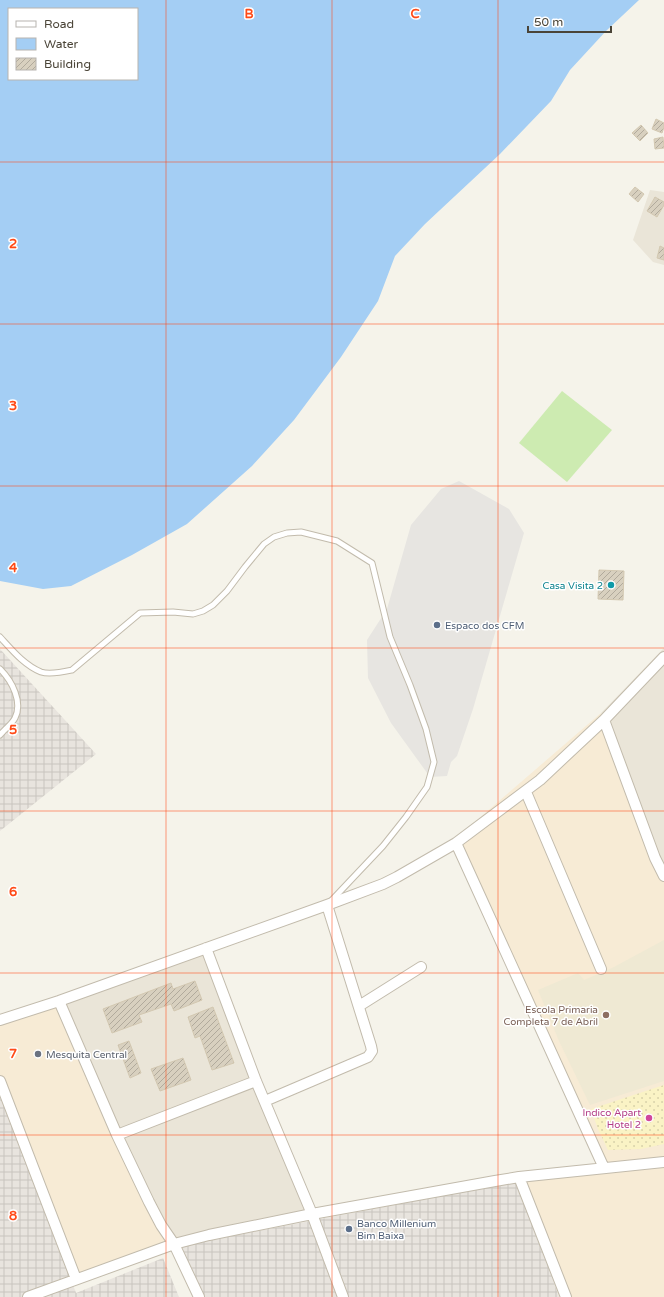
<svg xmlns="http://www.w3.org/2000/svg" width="664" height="1297" viewBox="0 0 664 1297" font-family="'Varela Round',sans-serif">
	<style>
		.residential { fill: #eae5d8 }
		.commercial { fill: #f7ebd5 }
		.industrial { fill: url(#industrial-grid) }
		.education { fill: #efe9d3 }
		.sand { fill: url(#sand-dots) }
		.pitch { fill: #cdebb1 }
		.parking { fill: #e7e5e1 }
		.water { fill: #a4cef4; fill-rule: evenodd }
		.building { fill: url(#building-hatch); stroke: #d3c8b1 }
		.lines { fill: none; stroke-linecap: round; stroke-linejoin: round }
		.lane-casing { stroke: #c2bbac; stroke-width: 7 }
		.street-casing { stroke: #c2bbac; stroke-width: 12 }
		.lane { stroke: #fff; stroke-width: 5 }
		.street { stroke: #fff; stroke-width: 10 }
		.grid { fill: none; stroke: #ff4a17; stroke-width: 1; stroke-opacity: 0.55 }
		.culture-dot { fill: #0f9aa8; stroke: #fff; stroke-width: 1.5 }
		.service-dot { fill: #5c6f8a; stroke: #fff; stroke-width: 1.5 }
		.education-dot { fill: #8d6e63; stroke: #fff; stroke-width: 1.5 }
		.worship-dot { fill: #6b7280; stroke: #fff; stroke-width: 1.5 }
		.hotel-dot { fill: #d1479c; stroke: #fff; stroke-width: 1.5 }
		.labels { text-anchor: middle; stroke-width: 3; stroke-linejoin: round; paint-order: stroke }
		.culture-label { font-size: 10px; fill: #0d838f; stroke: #fff; text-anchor: end }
		.service-label { font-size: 10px; fill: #4e5e75; stroke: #fff; text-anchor: start }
		.education-label { font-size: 10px; fill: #785e54; stroke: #fff; text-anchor: end }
		.worship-label { font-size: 10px; fill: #5b616d; stroke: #fff; text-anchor: start }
		.hotel-label { font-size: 10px; fill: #b23c85; stroke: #fff; text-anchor: end }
		.grid-label { font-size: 13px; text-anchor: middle; font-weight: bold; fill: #ff4a17; stroke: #fff; stroke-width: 3; stroke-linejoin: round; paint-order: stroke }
	</style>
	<defs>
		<pattern id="industrial-grid" width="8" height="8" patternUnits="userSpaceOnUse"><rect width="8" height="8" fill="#e8e4de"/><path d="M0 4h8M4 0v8" fill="none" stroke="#c8c5bf"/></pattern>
		<pattern id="sand-dots" width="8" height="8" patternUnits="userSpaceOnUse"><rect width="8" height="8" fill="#faf3c5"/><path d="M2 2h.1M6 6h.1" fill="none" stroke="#d8d2aa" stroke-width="1.8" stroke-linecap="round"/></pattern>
		<pattern id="building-hatch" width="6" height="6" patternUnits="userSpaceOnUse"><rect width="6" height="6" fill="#d8d0bf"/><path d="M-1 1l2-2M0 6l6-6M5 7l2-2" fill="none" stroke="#b1aa9c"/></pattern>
	</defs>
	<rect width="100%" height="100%" fill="#f5f3ea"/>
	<path class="residential" d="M 650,190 L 664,192 L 664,265 L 653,262 L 633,240 Z
		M 664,648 L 664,879 L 652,858 L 601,713 Z
		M 206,948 L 310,1212 L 179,1246 L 120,1137 L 56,1001 Z"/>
	<path class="commercial" d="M 601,713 L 652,858 L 664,879 L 664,1297 L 559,1297 L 519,1181 L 601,1168 L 455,839 Z
		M 56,1001 L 120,1137 L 179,1246 L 66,1279 L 0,1087 L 0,1015 Z"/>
	<path class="industrial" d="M 0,649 L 96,754 L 0,831 Z
		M 0,1084 L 76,1293 L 163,1258 L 179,1297 L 0,1297 Z
		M 519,1181 L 559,1297 L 200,1297 L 179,1246 Z"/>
	<path class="education" d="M 664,940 L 664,1081 L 590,1105 L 559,1041 L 538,990 L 578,973 L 584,980 L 612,968 Z"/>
	<path class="sand" d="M 664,1085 L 664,1144 L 641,1149 L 608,1150 L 598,1129 L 591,1109 Z"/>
	<path class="pitch" d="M 562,391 L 612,430 L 567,482 L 519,443 Z"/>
	<path class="parking" d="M 459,481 L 509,509 L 524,533 L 473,709 L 457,756 L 451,762 L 447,776 L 430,777 L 391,723 L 368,678 L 367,640 L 387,609 L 411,525 L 441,489 Z"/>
	<path class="water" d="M 0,0 L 639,0 L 606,31 L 570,70 L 551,101 L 500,154 L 425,224 L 395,256 L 378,301 L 341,357 L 294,420 L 252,466 L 187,524 L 132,555 L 71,586 L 43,589 L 0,581 ZM 9,9 L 137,9 L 137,79 L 9,79 Z"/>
	<path class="building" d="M 656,119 L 664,123 L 664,127 L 662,133 L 652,129 Z
		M 641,125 L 648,133 L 640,141 L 632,133 Z
		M 663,137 L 664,148 L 655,149 L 654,139 Z
		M 635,187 L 644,194 L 638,202 L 629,194 Z
		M 655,197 L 664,202 L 664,205 L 657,217 L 647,211 Z
		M 660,246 L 664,248 L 664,260 L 657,258 Z
		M 599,570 L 624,571 L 623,600 L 598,599 Z
		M 195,981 L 202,1000 L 174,1011 L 171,1004 L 139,1015 L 142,1022 L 112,1033 L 103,1009 L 171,983 L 173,989 Z
		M 213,1007 L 234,1063 L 212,1070 L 200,1036 L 195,1038 L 188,1017 Z
		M 129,1041 L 141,1073 L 130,1078 L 118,1045 Z
		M 183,1058 L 191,1080 L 160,1091 L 151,1069 Z"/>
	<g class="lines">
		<defs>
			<path id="lane" d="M 0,637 C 12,650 24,665 41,672 C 50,675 63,672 72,670 L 140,613 L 173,612 L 193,614 L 203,611 L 213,605 L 227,591 L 245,567 L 264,544 L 274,537 L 287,533 L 301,532 L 337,541 L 372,563 L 390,637 L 410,685 L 426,729 L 434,762 L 427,787 L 406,817 L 383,846 L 332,900
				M 0,669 C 12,681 23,702 15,718 C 12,724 4,730 0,735"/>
			<path id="street" d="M 604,720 L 655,858 L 664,876
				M 526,792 L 601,969
				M 456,843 L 604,1168
				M 206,948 L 256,1081 L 312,1214 L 343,1297
				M 59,1001 L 117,1135 L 149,1202 L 161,1225 L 174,1244 L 199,1297
				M 359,1006 L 421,967
				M 0,1020 L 59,1001 L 327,905 L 383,884 L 397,877 L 456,843 L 540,780 L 604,720 L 664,657
				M 0,1081 L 76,1279
				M 265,1101 L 368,1057 L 372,1051 L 371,1046 L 327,905
				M 117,1135 L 256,1081
				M 519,1177 L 566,1297
				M 28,1297 L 174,1244 L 209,1235 L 312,1214 L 495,1181 L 519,1177 L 664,1162"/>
		</defs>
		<use href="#lane" class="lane-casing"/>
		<use href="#street" class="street-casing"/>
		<use href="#lane" class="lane"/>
		<use href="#street" class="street"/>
	</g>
	<path class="grid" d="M 166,0 L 166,1297M 332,0 L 332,1297M 498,0 L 498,1297M 0,162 L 664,162M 0,324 L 664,324M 0,486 L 664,486M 0,648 L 664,648M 0,811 L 664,811M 0,973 L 664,973M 0,1135 L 664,1135"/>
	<circle class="culture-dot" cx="611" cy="585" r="4"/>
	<g class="service-dot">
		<circle cx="437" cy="625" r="4"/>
		<circle cx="349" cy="1229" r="4"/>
	</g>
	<circle class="education-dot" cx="606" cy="1015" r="4"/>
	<circle class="worship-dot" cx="38" cy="1054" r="4"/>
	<circle class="hotel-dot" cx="649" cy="1118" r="4"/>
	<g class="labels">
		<g class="culture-label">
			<text x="603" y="589">Casa Visita 2</text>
		</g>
		<g class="service-label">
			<text x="445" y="629">Espaco dos CFM</text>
			<text x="357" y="1227">Banco Millenium<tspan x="357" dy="12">Bim Baixa</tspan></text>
		</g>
		<g class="education-label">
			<text x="598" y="1013">Escola Primaria<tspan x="598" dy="12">Completa 7 de Abril</tspan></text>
		</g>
		<g class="worship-label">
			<text x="46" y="1058">Mesquita Central</text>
		</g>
		<g class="hotel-label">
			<text x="641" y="1116">Indico Apart<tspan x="641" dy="12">Hotel 2</tspan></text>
		</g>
	</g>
	<g class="grid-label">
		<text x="249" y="18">B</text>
		<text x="415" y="18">C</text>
		<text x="13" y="248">2</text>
		<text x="13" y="410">3</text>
		<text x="13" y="572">4</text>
		<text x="13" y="734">5</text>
		<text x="13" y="896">6</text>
		<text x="13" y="1058">7</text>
		<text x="13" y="1220">8</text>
	</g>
	<rect x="8" y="8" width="130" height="72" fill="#ffffff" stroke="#b7b4af"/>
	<rect x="16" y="21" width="20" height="6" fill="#ffffff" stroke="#b7b4af"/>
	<text x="44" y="28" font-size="12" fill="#4a4437">Road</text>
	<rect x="16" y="38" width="20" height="12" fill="#a4cef4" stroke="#b7b4af"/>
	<text x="44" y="48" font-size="12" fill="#4a4437">Water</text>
	<rect x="16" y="58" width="20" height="12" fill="url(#building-hatch)" stroke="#b7b4af"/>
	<text x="44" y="68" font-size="12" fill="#4a4437">Building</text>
	<path d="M528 26v6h83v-6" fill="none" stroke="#4a4437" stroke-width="2"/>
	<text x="534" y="26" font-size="12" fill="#4a4437" stroke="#ffffff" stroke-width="3" paint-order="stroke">50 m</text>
</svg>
